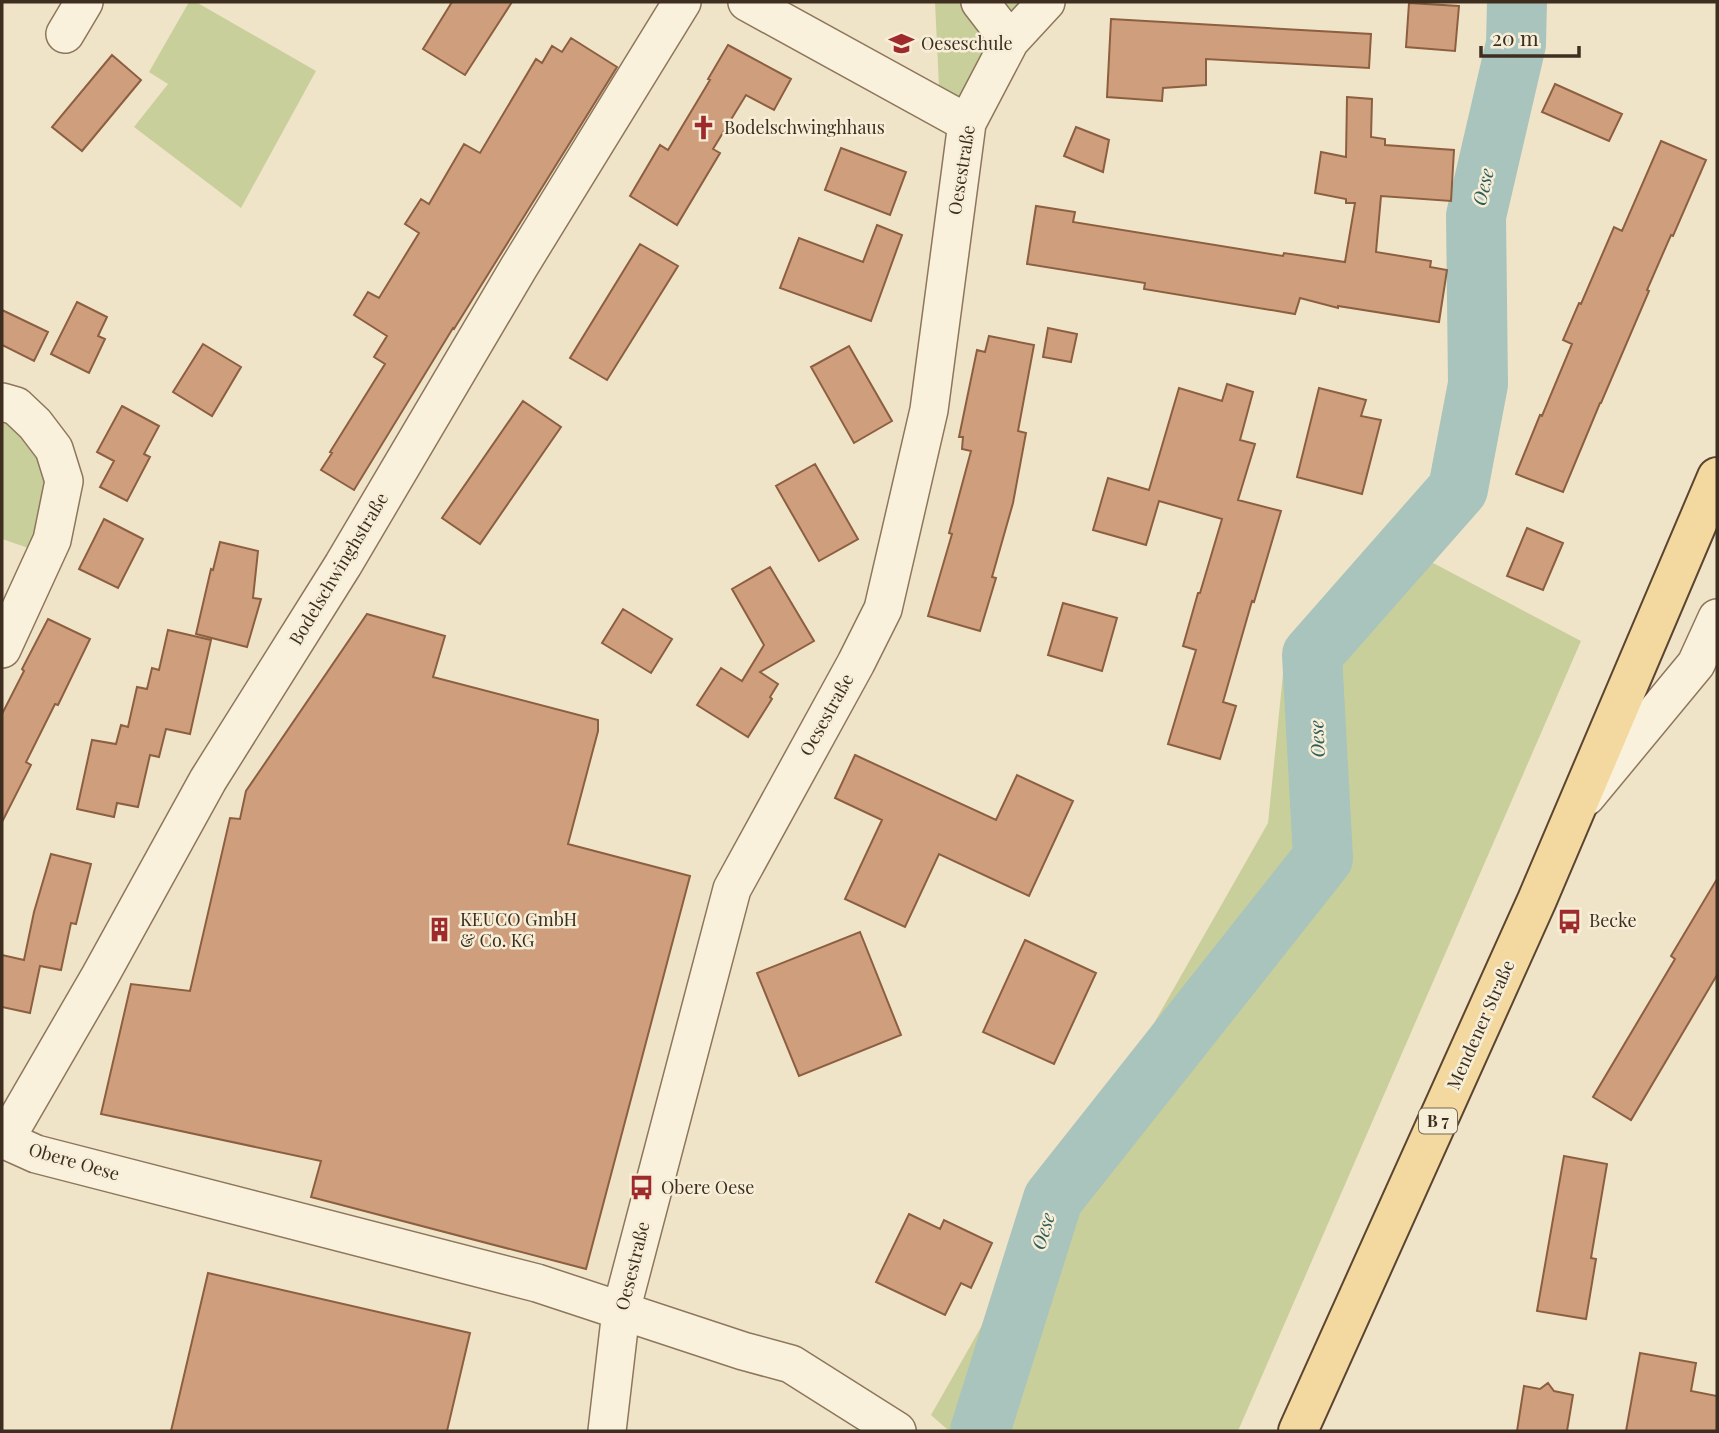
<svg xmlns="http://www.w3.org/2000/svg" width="1719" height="1433" viewBox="0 0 1719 1433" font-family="'Playfair Display',serif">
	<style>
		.green { fill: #c9cf9b }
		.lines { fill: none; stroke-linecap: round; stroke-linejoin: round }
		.river { stroke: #a9c4bc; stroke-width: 60 }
		.building { fill: #cf9f7d; stroke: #8d5f41; stroke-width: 2 }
		.minor-casing { stroke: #8d765c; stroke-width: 40 }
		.primary-casing { stroke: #5b4430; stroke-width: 42 }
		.minor { stroke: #faf1dc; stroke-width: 37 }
		.primary { stroke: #f3d9a0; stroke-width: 38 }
		.labels { text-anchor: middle; stroke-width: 5; stroke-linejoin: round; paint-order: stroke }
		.shield { fill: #f7eed8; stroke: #756857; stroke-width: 2 }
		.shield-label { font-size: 16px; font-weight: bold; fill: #3d2e20 }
		.poi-label { font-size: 18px; fill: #3d2e20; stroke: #f7eed8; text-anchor: start }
		.street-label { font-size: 18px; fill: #3d2e20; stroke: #f7eed8 }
		.water-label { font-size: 19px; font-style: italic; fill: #2f5d5a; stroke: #f7eed8 }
	</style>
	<rect width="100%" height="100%" fill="#f0e4c8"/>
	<path class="green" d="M 189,2 L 196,2 L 316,71 L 241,208 L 134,127 L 168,84 L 149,72 Z
		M 935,2 L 1037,2 L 969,105 L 939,87 Z
		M 2,409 L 56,480 L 37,551 L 2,539 Z
		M 1382,536 L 1581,641 L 1238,1431 L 949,1431 L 931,1415 L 1268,823 L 1284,664 Z"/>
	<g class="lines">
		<path class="river" d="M 980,1431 L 1053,1199 L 1323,858 L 1312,655 L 1458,489 L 1478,384 L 1476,216 L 1516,44 L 1517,2"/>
	</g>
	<path class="building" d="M 452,2 L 512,2 L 465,75 L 423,49 Z
		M 1409,3 L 1459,6 L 1455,51 L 1406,47 Z
		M 1111,19 L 1371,34 L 1369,68 L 1206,59 L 1206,85 L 1163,88 L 1162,101 L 1107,97 Z
		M 571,38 L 617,67 L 454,329 L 453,328 L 354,490 L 321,470 L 332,453 L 330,452 L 385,364 L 374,357 L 387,336 L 354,315 L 368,292 L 379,298 L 419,233 L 405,224 L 421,199 L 429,204 L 464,144 L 480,153 L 536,59 L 542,63 L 552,46 L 562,52 Z
		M 728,45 L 791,79 L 774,110 L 746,95 L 713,149 L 720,153 L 677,225 L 630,196 L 660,145 L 668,150 L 710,80 L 708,79 Z
		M 112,55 L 141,80 L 82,151 L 52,127 Z
		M 1555,84 L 1622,114 L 1609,141 L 1542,112 Z
		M 1347,97 L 1372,99 L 1371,137 L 1385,139 L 1385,145 L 1454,150 L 1451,201 L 1381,196 L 1376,252 L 1431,261 L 1430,267 L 1447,270 L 1439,322 L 1338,306 L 1338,308 L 1300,298 L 1295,314 L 1144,289 L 1145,283 L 1027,264 L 1036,206 L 1075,212 L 1073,222 L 1283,256 L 1284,253 L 1345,262 L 1355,203 L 1346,203 L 1346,199 L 1315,193 L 1321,152 L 1346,157 Z
		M 1076,127 L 1109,140 L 1103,172 L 1064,156 Z
		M 1661,141 L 1706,160 L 1673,236 L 1671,235 L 1647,290 L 1649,291 L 1601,403 L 1600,403 L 1563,492 L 1516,474 L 1540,415 L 1542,416 L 1572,344 L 1563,340 L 1579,303 L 1581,304 L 1614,227 L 1622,231 Z
		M 841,148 L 906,172 L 890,215 L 825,190 Z
		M 877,225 L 902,235 L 871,321 L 780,288 L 799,238 L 863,262 Z
		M 640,244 L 678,266 L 607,380 L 570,358 Z
		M 77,302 L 107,317 L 98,336 L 105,339 L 89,373 L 51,354 Z
		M 2,310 L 48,332 L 34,361 L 2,345 Z
		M 1048,328 L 1077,334 L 1071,362 L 1043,357 Z
		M 989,336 L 1034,345 L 1018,431 L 1026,433 L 1013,503 L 992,577 L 996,578 L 980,631 L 928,616 L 952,534 L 949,533 L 971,451 L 962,449 L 963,437 L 959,437 L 977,350 L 985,352 Z
		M 203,344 L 241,367 L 212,416 L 173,392 Z
		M 849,346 L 892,421 L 854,443 L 811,367 Z
		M 1227,384 L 1253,392 L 1240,440 L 1255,444 L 1238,500 L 1281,511 L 1254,602 L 1252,601 L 1223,702 L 1236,706 L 1220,759 L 1168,744 L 1196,650 L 1183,646 L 1198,593 L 1200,593 L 1222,519 L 1159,501 L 1146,545 L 1093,530 L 1108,478 L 1149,490 L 1179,388 L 1222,401 Z
		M 1319,388 L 1366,400 L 1361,416 L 1381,420 L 1362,494 L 1297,477 Z
		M 523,401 L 561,427 L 480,544 L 442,518 Z
		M 122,406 L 159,426 L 144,454 L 150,457 L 127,501 L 100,487 L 114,461 L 97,452 Z
		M 815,464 L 858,539 L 819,561 L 776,486 Z
		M 104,519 L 143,539 L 118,588 L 79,569 Z
		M 1527,528 L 1563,543 L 1543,590 L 1507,576 Z
		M 220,542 L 258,551 L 253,598 L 261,599 L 247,647 L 196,634 L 211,569 L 213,570 Z
		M 770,567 L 814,641 L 760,672 L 778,684 L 770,697 L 772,699 L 748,737 L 697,705 L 721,668 L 742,681 L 764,645 L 732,589 Z
		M 1063,603 L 1117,618 L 1102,671 L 1048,655 Z
		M 623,609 L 672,639 L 651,673 L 602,643 Z
		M 367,614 L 445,636 L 433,677 L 598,720 L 598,731 L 568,844 L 690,876 L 586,1269 L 311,1197 L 321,1161 L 101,1114 L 131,984 L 190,991 L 230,818 L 240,819 L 246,791 Z
		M 48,619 L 90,639 L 58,705 L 55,704 L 26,762 L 31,765 L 2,822 L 2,714 L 24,671 L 22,669 Z
		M 168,630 L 211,640 L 190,734 L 166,729 L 159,757 L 150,755 L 138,807 L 117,803 L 114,817 L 77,809 L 92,740 L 116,744 L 121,725 L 128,727 L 137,687 L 147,689 L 152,668 L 159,670 Z
		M 855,755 L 996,820 L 1017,775 L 1073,801 L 1029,896 L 939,854 L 905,927 L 845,899 L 882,820 L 835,798 Z
		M 51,854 L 91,864 L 76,924 L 71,923 L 61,970 L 40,966 L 30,1013 L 2,1007 L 2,955 L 24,960 L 34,912 Z
		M 1717,879 L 1717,975 L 1631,1120 L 1593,1097 L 1675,959 L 1671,956 Z
		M 860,932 L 901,1035 L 799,1076 L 757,973 Z
		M 1025,940 L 1096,973 L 1054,1064 L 983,1032 Z
		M 1564,1156 L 1607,1164 L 1591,1258 L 1596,1259 L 1586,1319 L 1537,1311 Z
		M 909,1214 L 940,1229 L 944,1220 L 992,1243 L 971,1288 L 961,1283 L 945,1315 L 876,1282 Z
		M 208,1273 L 470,1333 L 447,1431 L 171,1431 Z
		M 1640,1353 L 1696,1363 L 1691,1391 L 1717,1396 L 1717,1431 L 1626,1431 Z
		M 1548,1383 L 1554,1391 L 1573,1395 L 1567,1431 L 1517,1431 L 1524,1386 L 1540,1389 Z"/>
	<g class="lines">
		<defs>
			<path id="minor" d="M 747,2 L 967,123
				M 980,2 L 1010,41
				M 65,34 L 84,2
				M 2,402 L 16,406 L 35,424 L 54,449 L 64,481 L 52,540 L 2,649
				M 1586,797 L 1696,664 L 1717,618
				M 2,1140 L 5,1140 L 36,1154 L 537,1283 L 743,1351 L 791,1364 L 897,1431
				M 5,1140 L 100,976 L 208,780 L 343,565 L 519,267 L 682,2
				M 607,1431 L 621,1311 L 732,889 L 856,663 L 883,609 L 929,410 L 967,123 L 1010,41 L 1046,2"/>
			<path id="primary" d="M 1298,1431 L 1537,900 L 1717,477"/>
		</defs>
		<use href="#minor" class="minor-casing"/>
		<use href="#primary" class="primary-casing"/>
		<use href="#minor" class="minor"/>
		<use href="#primary" class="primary"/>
	</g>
	<defs>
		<symbol id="school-bare" viewBox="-9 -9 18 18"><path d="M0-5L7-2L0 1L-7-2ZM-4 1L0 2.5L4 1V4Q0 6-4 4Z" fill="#9e2a2b" stroke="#f7eed8" stroke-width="2.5" paint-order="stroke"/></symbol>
		<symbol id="church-bare" viewBox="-9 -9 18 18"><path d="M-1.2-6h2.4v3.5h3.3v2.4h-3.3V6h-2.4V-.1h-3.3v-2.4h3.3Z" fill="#9e2a2b" stroke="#f7eed8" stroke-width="2.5" paint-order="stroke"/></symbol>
		<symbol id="bus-bare" viewBox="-9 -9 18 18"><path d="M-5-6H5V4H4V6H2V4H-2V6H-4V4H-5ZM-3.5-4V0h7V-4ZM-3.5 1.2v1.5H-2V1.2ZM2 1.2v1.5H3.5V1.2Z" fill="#9e2a2b" stroke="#f7eed8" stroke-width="2.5" paint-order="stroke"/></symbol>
		<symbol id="building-bare" viewBox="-9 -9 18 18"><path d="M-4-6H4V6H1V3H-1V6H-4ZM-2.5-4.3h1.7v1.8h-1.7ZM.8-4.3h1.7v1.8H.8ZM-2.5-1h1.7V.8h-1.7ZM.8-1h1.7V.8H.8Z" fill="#9e2a2b" stroke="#f7eed8" stroke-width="2.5" paint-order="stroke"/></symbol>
	</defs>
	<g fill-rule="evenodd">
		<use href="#school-bare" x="884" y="26" width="35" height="35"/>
		<use href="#church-bare" x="686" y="110" width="35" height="35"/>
		<use href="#bus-bare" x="1552" y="904" width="35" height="35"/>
		<use href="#building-bare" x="422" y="912" width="35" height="35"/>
		<use href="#bus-bare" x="624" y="1170" width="35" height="35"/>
	</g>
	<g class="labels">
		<rect class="shield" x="1419" y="1108.5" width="38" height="25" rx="5"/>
		<g class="shield-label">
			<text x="1438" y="1127">B 7</text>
		</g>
		<g class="poi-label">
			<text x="921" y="50">Oeseschule</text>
			<text x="724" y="134">Bodelschwinghhaus</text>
			<text x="460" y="926">KEUCO GmbH<tspan x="460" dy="21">&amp; Co. KG</tspan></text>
			<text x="1589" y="927">Becke</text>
			<text x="661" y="1194">Obere Oese</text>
		</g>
		<g class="street-label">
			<text transform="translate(962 170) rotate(-81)" y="6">Oesestraße</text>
			<text transform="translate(339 569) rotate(-59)" y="6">Bodelschwinghstraße</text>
			<text transform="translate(827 715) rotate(-61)" y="6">Oesestraße</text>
			<text transform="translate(1481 1025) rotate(-66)" y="6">Mendener Straße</text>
			<text transform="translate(74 1162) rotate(16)" y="6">Obere Oese</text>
			<text transform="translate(633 1266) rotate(-76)" y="6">Oesestraße</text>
		</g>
		<g class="water-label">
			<text transform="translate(1483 187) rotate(-77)" y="7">Oese</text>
			<text transform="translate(1317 739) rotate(-93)" y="7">Oese</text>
			<text transform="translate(1043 1231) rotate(-73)" y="7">Oese</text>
		</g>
	</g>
	<rect width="1719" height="1433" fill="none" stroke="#3d2e20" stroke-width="7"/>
	<path d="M1481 46v10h98v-10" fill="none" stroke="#3d2e20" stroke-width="3.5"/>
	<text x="1492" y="46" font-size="21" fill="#3d2e20" stroke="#f7eed8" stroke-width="5" paint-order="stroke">20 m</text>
</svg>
